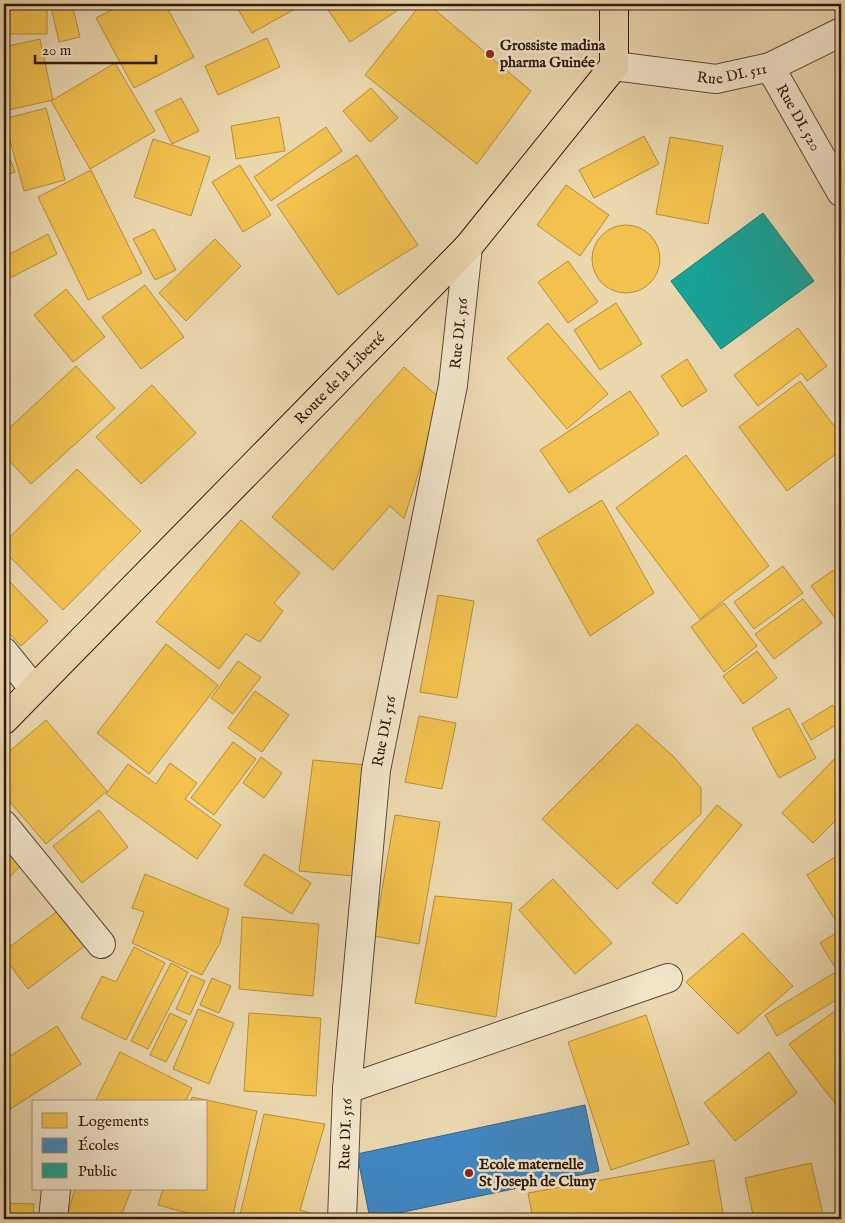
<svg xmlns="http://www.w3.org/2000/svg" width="845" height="1223" viewBox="0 0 845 1223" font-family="'IM FELL English',serif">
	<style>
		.homes { fill: #f2c14e; stroke: #b78f3b }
		.schools { fill: #3f88c5; stroke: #3a678e }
		.public { fill: #17a398; stroke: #1e7a6f }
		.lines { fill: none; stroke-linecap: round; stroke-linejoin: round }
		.minor-casing { stroke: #5d4a37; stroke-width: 30 }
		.major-casing { stroke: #2e1b0f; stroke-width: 30 }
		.minor { stroke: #f1e5ca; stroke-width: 28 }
		.major { stroke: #ead7ae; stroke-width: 28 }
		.poi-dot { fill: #8f2418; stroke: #f1e5ca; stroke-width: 2 }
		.labels { text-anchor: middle; stroke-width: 5; stroke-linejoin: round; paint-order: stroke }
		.poi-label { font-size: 15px; font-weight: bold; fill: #2e1b0f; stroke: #f1e5ca; text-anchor: start }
		.street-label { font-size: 15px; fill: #2e1b0f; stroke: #f1e5ca }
	</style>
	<rect width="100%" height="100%" fill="#ead7ae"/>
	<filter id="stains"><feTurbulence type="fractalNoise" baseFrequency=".004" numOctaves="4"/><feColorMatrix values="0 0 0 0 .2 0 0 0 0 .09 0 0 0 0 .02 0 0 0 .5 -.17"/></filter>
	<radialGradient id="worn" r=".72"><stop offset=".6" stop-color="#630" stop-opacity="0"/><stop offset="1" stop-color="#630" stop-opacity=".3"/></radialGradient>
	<path class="homes" d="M 4,4 L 47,4 L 47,34 L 4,34 Z
		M 64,4 L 72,4 L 80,37 L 59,42 L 51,7 Z
		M 123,4 L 165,4 L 194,57 L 134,88 L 96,18 Z
		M 235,4 L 299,4 L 300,6 L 252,33 Z
		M 324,4 L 407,4 L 350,42 Z
		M 421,4 L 428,4 L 531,91 L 477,164 L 365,75 Z
		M 267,38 L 280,67 L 218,95 L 205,66 Z
		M 40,39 L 53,100 L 4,111 L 4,47 Z
		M 115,63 L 155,131 L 90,169 L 51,101 Z
		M 371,88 L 398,118 L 370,142 L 343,111 Z
		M 181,98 L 199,131 L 172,144 L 155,111 Z
		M 46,108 L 65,180 L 24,191 L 4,119 Z
		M 279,117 L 285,151 L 236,159 L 231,126 Z
		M 326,127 L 342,151 L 271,201 L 254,177 Z
		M 644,136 L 659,164 L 594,198 L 579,170 Z
		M 670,137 L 723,146 L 708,224 L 656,214 Z
		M 153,139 L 210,157 L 191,216 L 134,197 Z
		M 4,143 L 15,172 L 4,176 Z
		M 357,155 L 418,245 L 338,295 L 277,205 Z
		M 240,165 L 271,215 L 243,232 L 212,182 Z
		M 91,170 L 142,273 L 88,300 L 38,197 Z
		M 566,185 L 609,215 L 580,256 L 537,225 Z
		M592 259a34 34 0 1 1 68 0a34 34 0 1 1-68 0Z
		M 154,229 L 176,270 L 155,280 L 133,239 Z
		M 48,234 L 57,254 L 4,281 L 4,257 Z
		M 215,239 L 241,266 L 186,321 L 159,293 Z
		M 568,261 L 598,302 L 568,323 L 538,282 Z
		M 145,285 L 184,337 L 141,369 L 102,317 Z
		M 66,289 L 105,337 L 73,362 L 34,315 Z
		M 616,303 L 642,344 L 600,370 L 574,330 Z
		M 548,323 L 608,394 L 567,429 L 507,358 Z
		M 798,328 L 827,366 L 807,381 L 801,373 L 758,406 L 734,375 Z
		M 687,359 L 707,391 L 682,407 L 661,376 Z
		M 76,366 L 115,408 L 31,484 L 4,455 L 4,433 Z
		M 404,367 L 442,400 L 404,519 L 390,506 L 333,570 L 272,517 Z
		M 800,381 L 841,435 L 841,450 L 787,491 L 739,427 Z
		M 152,385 L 196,433 L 141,484 L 96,437 Z
		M 630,391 L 659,434 L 569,493 L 540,450 Z
		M 686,455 L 769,566 L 700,619 L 616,508 Z
		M 77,469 L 141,531 L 63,610 L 4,551 L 4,543 Z
		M 602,500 L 654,593 L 590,636 L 537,540 Z
		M 241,520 L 300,573 L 274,603 L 283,611 L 260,642 L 246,634 L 219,669 L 156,622 Z
		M 783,566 L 803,593 L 754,629 L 734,602 Z
		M 833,570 L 841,581 L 841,626 L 811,586 Z
		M 8,580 L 48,621 L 21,646 L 4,628 L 4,584 Z
		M 438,595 L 474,601 L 457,698 L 420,692 Z
		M 803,599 L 822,623 L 774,659 L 755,634 Z
		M 724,603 L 757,646 L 724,672 L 691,627 Z
		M 166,644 L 218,685 L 149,774 L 97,733 Z
		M 757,651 L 777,678 L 743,704 L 723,676 Z
		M 238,661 L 261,677 L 233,714 L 211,698 Z
		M 255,691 L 289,715 L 262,752 L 228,728 Z
		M 833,705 L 841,722 L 811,740 L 802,724 Z
		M 789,708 L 816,758 L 779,778 L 752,728 Z
		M 419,716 L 456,723 L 442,789 L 405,782 Z
		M 46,720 L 107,791 L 46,844 L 4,795 L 4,756 Z
		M 637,724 L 673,756 L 701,788 L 701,814 L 617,889 L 542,819 Z
		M 233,742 L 256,759 L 214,815 L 191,798 Z
		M 841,752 L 841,815 L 813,843 L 782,813 Z
		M 261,757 L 282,773 L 264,798 L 243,783 Z
		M 313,760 L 366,765 L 353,876 L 299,871 Z
		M 170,763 L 197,783 L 185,799 L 221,825 L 197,859 L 106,794 L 128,764 L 156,784 Z
		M 717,805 L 742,825 L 677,904 L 652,883 Z
		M 99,810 L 128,847 L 82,883 L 53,846 Z
		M 395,815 L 440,822 L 419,944 L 374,936 Z
		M 4,840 L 25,861 L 4,883 Z
		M 841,853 L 841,922 L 838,924 L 807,875 Z
		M 264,854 L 311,883 L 292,914 L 244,885 Z
		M 145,874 L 229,909 L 220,943 L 202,975 L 132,943 L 144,912 L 132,908 Z
		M 553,879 L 612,943 L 575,974 L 519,910 Z
		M 435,896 L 512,903 L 496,1017 L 415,1003 Z
		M 59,910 L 86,945 L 28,989 L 4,957 L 4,951 Z
		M 242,917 L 319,924 L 313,996 L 239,989 Z
		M 841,930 L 841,977 L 820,943 Z
		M 743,933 L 793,986 L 738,1034 L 686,982 Z
		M 134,947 L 165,963 L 126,1040 L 81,1018 L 102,976 L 116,982 Z
		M 171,963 L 188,972 L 148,1049 L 131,1041 Z
		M 834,973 L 841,985 L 841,997 L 777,1036 L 765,1015 Z
		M 191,975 L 205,981 L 190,1015 L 176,1009 Z
		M 212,978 L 231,986 L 219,1013 L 200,1005 Z
		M 198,1009 L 234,1023 L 209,1084 L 173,1069 Z
		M 835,1011 L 841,1019 L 841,1111 L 789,1044 Z
		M 170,1013 L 187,1021 L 166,1062 L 150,1055 Z
		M 249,1013 L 321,1018 L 316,1096 L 244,1091 Z
		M 646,1015 L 689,1144 L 611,1170 L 568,1042 Z
		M 57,1026 L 81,1064 L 4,1113 L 4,1060 Z
		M 120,1052 L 192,1088 L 185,1102 L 95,1102 Z
		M 769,1052 L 797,1093 L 735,1141 L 704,1103 Z
		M 192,1097 L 257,1111 L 232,1219 L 209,1219 L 158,1205 L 163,1189 L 206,1189 L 206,1102 L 191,1102 Z
		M 264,1114 L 325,1124 L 300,1210 L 322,1216 L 321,1219 L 239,1219 Z
		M 714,1160 L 724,1219 L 533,1219 L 528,1193 Z
		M 811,1163 L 824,1219 L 754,1219 L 745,1178 Z
		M 75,1189 L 128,1189 L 131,1190 L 120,1219 L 66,1219 Z
		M 4,1203 L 34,1204 L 33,1219 L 4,1219 Z"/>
	<path class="schools" d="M 585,1105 L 599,1171 L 370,1219 L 357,1154 Z"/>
	<path class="public" d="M 763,213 L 814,281 L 721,349 L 671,281 Z"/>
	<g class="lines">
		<defs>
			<g id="minor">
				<path id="s1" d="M 614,66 L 716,79 L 770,67 L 841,32"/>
				<path id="s2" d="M 770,67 L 841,192"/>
				<path d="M 4,652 L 34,689"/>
				<path d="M 4,825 L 101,944"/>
				<path d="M 347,1089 L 668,978"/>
				<path d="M 53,1219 L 56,1189"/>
				<path id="s3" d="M 342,1219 L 347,1089 L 376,770 L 453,385 L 468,247"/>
			</g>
			<g id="major">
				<path id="s4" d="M 4,720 L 468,247 L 614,66 L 614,4"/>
			</g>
		</defs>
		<use href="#minor" class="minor-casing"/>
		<use href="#major" class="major-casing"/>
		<use href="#minor" class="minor"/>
		<use href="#major" class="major"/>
	</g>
	<g class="poi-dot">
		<circle cx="490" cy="54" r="5"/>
		<circle cx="469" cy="1173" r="5"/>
	</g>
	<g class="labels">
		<g class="poi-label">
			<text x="500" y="50">Grossiste madina<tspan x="500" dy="17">pharma Guinée</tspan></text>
			<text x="479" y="1169">Ecole maternelle<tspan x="479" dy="17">St Joseph de Cluny</tspan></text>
		</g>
		<g class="street-label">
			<text dy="5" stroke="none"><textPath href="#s1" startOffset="119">Rue DI. 511</textPath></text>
			<text dy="5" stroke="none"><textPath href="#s2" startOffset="58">Rue DI. 520</textPath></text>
			<text dy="5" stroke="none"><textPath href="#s3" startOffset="895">Rue DI. 516</textPath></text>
			<text dy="5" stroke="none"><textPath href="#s4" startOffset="479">Route de la Liberté</textPath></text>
			<text dy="5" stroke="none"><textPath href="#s3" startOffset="490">Rue DI. 516</textPath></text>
			<text dy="5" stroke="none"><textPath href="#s3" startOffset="85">Rue DI. 516</textPath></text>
		</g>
	</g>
	<rect width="845" height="1223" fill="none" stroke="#ead7ae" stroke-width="20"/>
	<rect x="5" y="5" width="835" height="1213" fill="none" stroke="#2e1b0f" stroke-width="2.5"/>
	<rect x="10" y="10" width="825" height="1203" fill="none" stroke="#2e1b0f"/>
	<rect x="32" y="1100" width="175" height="90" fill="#f1e5ca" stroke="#a3947f"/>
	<rect x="42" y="1113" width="25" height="15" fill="#f2c14e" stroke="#a3947f"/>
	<text x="78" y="1126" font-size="15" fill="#2e1b0f">Logements</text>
	<rect x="42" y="1138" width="25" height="15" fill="#3f88c5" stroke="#a3947f"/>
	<text x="78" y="1150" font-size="15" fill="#2e1b0f">Écoles</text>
	<rect x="42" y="1163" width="25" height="15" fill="#17a398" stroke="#a3947f"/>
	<text x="78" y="1176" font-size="15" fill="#2e1b0f">Public</text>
	<path d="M35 55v8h121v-8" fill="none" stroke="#2e1b0f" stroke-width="2.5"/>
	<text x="42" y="55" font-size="15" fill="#2e1b0f" stroke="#f1e5ca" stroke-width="4" paint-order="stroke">20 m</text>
	<rect width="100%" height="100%" filter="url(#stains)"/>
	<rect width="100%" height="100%" fill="url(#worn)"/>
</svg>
